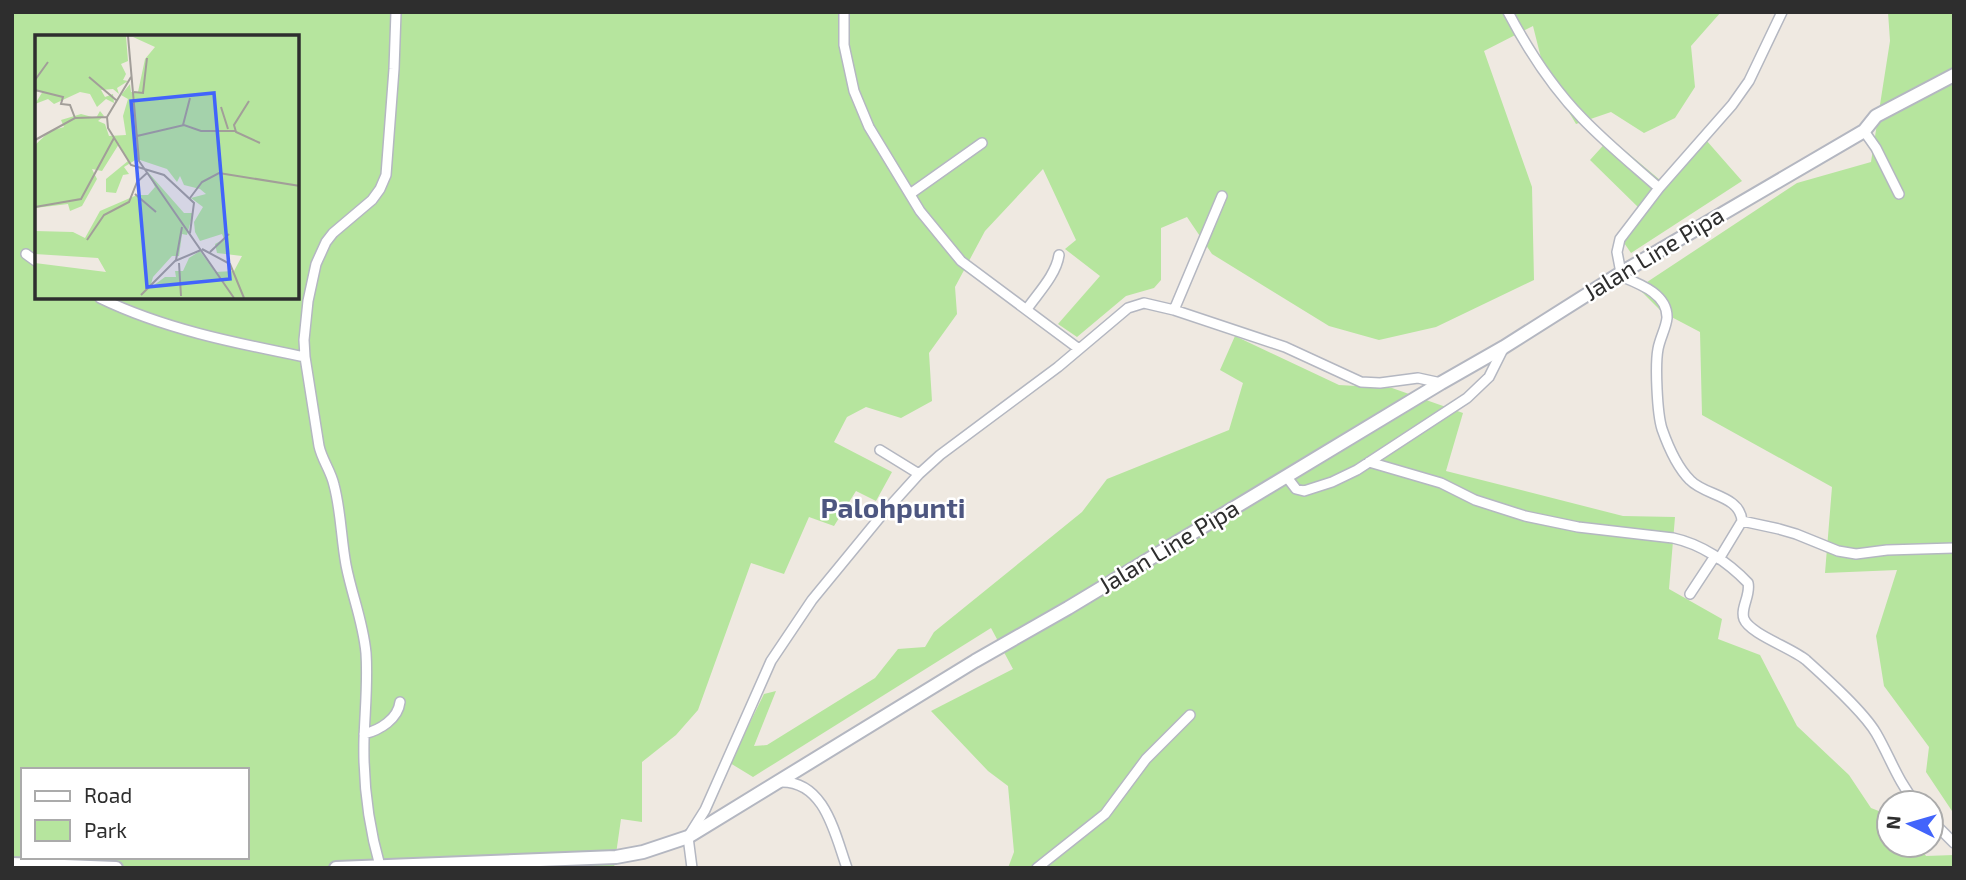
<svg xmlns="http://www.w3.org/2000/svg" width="1966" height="880" viewBox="0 0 1966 880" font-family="'Exo 2',sans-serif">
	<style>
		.green { fill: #b6e59e; fill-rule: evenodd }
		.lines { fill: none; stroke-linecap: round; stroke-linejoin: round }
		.minor-casing { stroke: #b4b7c1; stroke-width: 12 }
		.secondary-casing { stroke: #b4b7c1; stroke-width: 16 }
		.minor { stroke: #fff; stroke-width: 9 }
		.secondary { stroke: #fff; stroke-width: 12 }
		.labels { text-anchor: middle; stroke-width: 5; stroke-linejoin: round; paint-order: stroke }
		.street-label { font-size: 24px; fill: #2e2e2e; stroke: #fff }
		.quarter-label { font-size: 28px; font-weight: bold; fill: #4d5680; stroke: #fff }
		.inset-road { fill: none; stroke: #a29e99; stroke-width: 2 }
		.view { fill: #4264fb; fill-opacity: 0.15; stroke: #4264fb; stroke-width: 3.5 }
		.inset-edge { fill: none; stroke: #2e2e2e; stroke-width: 3.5 }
	</style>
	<rect width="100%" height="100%" fill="#efe9e1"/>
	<path class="green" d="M 12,12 L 1721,12 L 1691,46 L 1695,87 L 1675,118 L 1644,133 L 1611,112 L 1576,124 L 1544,70 L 1533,26 L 1484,51 L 1532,187 L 1534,280 L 1436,327 L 1379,340 L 1329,326 L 1212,254 L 1187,217 L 1161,228 L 1161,280 L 1154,288 L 1126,296 L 1077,337 L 1058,324 L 1100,276 L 1065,249 L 1076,240 L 1043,169 L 985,231 L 955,287 L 957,314 L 929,353 L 932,401 L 901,418 L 866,407 L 847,417 L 834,442 L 892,472 L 876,501 L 856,491 L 834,526 L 809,517 L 784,574 L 751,563 L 698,710 L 676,735 L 642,762 L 642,822 L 621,819 L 614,868 L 12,868 ZM 37,37 L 298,37 L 298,298 L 37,298 ZM 23,770 L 247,770 L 247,857 L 23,857 Z
		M 1888,12 L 1954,12 L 1954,814 L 1926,772 L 1929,747 L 1884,686 L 1876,636 L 1897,570 L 1825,573 L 1832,487 L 1702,415 L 1700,332 L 1662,312 L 1638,288 L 1797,183 L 1871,162 L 1890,41 Z
		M 1610,138 L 1660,180 L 1706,140 L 1742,181 L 1631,253 L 1620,237 L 1640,209 L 1590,160 Z
		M 1235,336 L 1339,385 L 1392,388 L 1463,413 L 1446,471 L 1623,516 L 1675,517 L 1669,589 L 1722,619 L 1718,639 L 1760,655 L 1797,726 L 1849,775 L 1871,808 L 1889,815 L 1889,845 L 1919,845 L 1926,856 L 1954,855 L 1954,868 L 1008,868 L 1014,852 L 1008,786 L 988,771 L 931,711 L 1013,669 L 991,628 L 753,777 L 730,763 L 764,694 L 776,691 L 754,746 L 767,745 L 875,678 L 898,649 L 925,647 L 934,632 L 1082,512 L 1107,479 L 1229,430 L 1243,383 L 1220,370 Z"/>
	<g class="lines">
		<defs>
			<path id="minor" d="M 844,12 L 844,45 L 854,91 L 869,127 L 920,211 L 961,261 L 1079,349
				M 1508,12 C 1528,50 1552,87 1582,118 C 1606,143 1633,165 1659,188
				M 1864,131 L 1876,148 L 1899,194
				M 910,194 L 982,143
				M 26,254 L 37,262
				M 1621,273 L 1617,252 L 1620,239 L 1659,188 L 1732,105 L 1749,81 L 1782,12
				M 1618,275 C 1637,283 1668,293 1667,318 C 1666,328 1660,338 1658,349 C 1655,365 1657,413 1662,429 C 1668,446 1677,467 1690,480 C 1705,496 1740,495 1742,521 L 1719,559
				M 100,298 C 164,329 235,343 305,357
				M 1027,309 C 1038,293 1056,275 1059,255
				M 1174,310 L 1222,196
				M 880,450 L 919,474
				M 1369,462 L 1441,483 L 1475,500 L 1525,516 L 1578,527 L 1673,538 C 1701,544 1728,562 1748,583 C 1751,595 1740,608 1744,619 C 1750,634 1792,648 1806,660 C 1826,678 1863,711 1876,733 C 1890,757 1898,782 1916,803
				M 1286,476 L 1296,489 L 1304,491 L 1332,482 L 1357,470 L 1467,398 L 1489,377 L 1504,347
				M 1742,521 L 1779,529 L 1796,534 L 1838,551 L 1856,554 L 1887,550 L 1954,548
				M 1690,594 L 1715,556
				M 364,734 C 380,730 398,719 400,702
				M 780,782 C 825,780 835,835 847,868
				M 1931,820 L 1954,843
				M 380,866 C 368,824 363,783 364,739 C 365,710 368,682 366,653 C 363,621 352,596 346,565 C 341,538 341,511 334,485 C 331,471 322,460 319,446 L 305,357 L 304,340 L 308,301 L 316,264 L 326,242 L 333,233 L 372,200 L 380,189 L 386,175 L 394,69 L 396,12
				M 692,868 L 688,837 L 705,810 L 771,661 L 812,600 L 881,516 L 919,474 L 940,455 L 1058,367 L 1128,308 L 1144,303 L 1174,310 L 1285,347 L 1361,382 L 1380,383 L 1418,378 L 1441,383
				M 1037,868 L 1105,814 L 1146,759 L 1190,715"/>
			<path id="secondary" d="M 12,864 L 116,868
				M 336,868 L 616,857 L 643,852 L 688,837 L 975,661 L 1068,608 L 1441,383 L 1504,347 L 1621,273 L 1864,131 L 1876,116 L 1954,75"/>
		</defs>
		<use href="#minor" class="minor-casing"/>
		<use href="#secondary" class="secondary-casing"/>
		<use href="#minor" class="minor"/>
		<use href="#secondary" class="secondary"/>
	</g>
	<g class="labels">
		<g class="street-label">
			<text transform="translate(1654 254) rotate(-31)" y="8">Jalan Line Pipa</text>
			<text transform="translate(1169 547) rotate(-31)" y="8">Jalan Line Pipa</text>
		</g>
		<g class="quarter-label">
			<text x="893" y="518">Palohpunti</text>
		</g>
	</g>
	<g transform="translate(35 35)">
		<rect width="264" height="264" fill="#efe9e1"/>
		<path d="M 0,1 L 91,1 L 93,26 L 86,29 L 91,39 L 88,45 L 93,46 L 82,53 L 84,59 L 78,54 L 66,55 L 70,62 L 78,59 L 79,68 L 71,64 L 62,72 L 55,59 L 45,57 L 19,69 L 13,64 L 0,69 L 8,56 L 0,57 ZM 264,1 L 264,263 L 0,263 L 0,228 L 71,237 L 63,223 L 0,219 L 0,196 L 38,197 L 50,203 L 65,176 L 102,160 L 113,160 L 120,152 L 112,136 L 149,178 L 158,178 L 152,200 L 147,199 L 144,221 L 137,221 L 118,242 L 115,253 L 130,242 L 141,242 L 140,236 L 148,236 L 154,223 L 165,216 L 180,237 L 199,236 L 207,221 L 182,218 L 180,209 L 189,204 L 187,199 L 165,206 L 160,197 L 159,187 L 168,172 L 156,163 L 171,159 L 165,154 L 149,150 L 145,141 L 142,147 L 132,134 L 102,124 L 89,132 L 94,139 L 88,140 L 81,158 L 71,157 L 71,144 L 93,126 L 84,109 L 67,136 L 57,134 L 62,144 L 47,171 L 35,176 L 33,169 L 0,173 L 0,110 L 15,96 L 29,92 L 26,85 L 46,79 L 61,83 L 65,76 L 69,81 L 63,86 L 70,89 L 74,101 L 91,100 L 88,81 L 93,64 L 86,60 L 95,49 L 96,57 L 103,57 L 110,24 L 120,12 L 98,2 Z" fill="#b6e59e"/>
		<path class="inset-road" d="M 93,1 L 104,126 L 199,263M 54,42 L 81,65M 0,45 L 13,27M 0,55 L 28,62 L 26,69 L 35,70 L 40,83M 99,57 L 108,58 L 112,23M 214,66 L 199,90 L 201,97 L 225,108M 186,72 L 193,94M 72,82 L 73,93 L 96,130 L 129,140 L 159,168 L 155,198M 148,90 L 155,63M 102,101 L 149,90 L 166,96 L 200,96M 0,105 L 40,83 L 72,82 L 96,42M 100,159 L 121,177M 155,163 L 167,147 L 184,138 L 265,151M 0,172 L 46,164 L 79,103M 52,205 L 69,180 L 94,167 L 102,147 L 112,138M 167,214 L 195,229 L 209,263M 175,217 L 194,199M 140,226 L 166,215M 144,228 L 146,261M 106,260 L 141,225 L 147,192"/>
		<path class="view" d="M 179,58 L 195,244 L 112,252 L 96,66 Z"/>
		<rect width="264" height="264" class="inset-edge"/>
	</g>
	<rect width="1966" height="880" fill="none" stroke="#2e2e2e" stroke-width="28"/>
	<rect x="21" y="768" width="228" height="91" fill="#ffffff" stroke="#ababab" stroke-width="2"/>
	<rect x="35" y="791" width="35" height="10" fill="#ffffff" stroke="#ababab" stroke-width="2"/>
	<text x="84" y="803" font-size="21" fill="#2e2e2e">Road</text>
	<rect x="35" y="820" width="35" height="21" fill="#b6e59e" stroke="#ababab" stroke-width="2"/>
	<text x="84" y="838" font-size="21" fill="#2e2e2e">Park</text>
	<g transform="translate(1910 824) rotate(275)"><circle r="33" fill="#ffffff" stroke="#ababab" stroke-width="2"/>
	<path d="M0-5L12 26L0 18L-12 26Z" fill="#4264fb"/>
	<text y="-10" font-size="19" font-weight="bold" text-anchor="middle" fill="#2e2e2e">N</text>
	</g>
</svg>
